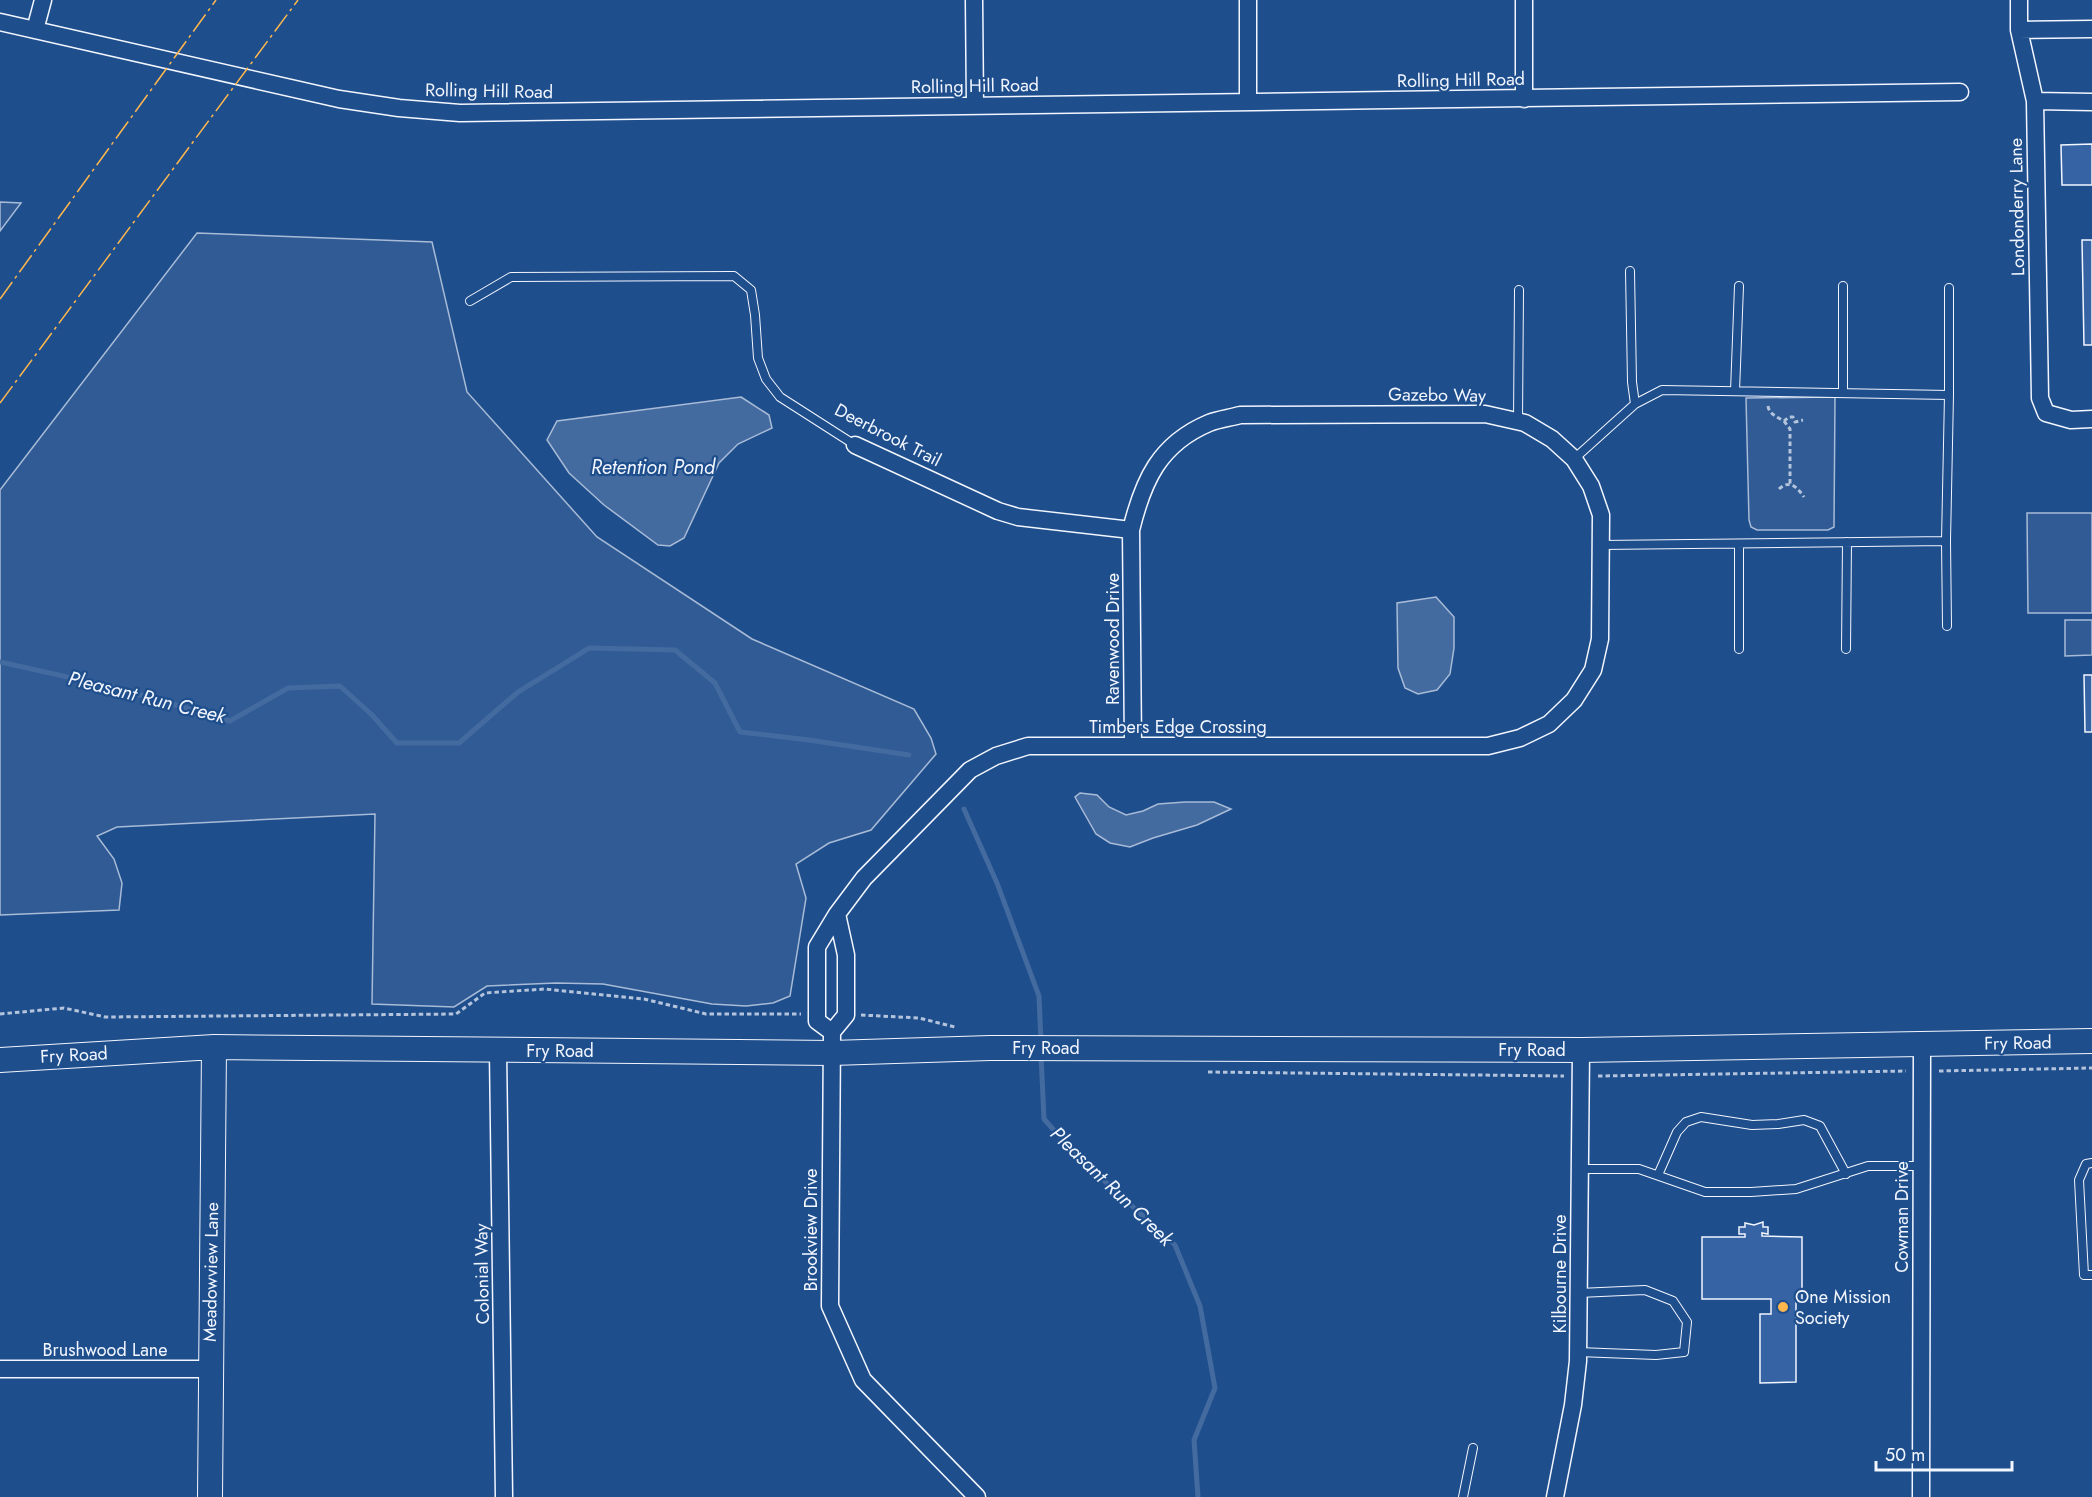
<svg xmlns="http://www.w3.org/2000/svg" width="2092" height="1497" viewBox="0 0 2092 1497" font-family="Jost,sans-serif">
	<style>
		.built { fill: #305b95; stroke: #a8bbd7; stroke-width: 1.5 }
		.water { fill: #446ba0; stroke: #a8bbd7; stroke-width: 1.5 }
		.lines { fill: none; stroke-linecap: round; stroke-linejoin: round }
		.stream { stroke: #446ba0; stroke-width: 5 }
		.building { fill: #3563a3; stroke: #f2f6ff; stroke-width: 1.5 }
		.lane-casing { stroke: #f2f6ff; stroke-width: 10 }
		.street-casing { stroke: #f2f6ff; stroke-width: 19 }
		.secondary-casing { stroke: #f2f6ff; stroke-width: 26 }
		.path { stroke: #b3c4dc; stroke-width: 3; stroke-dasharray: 4.5 3; stroke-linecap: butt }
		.lane { stroke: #1f4e8c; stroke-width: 8 }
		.street { stroke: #1f4e8c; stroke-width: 16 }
		.secondary { stroke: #1f4e8c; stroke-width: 24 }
		.power { stroke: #ffb74d; stroke-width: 1.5; stroke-dasharray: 21 4.5 3 4.5; stroke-linecap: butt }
		.poi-dot { fill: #ffb74d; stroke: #1f4e8c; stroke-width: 2 }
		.labels { text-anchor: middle; stroke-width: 4.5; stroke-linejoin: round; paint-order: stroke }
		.street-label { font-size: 18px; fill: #f2f6ff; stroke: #1f4e8c }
		.poi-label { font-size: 18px; fill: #f2f6ff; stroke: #1f4e8c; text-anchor: start }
		.water-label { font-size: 20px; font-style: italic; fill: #f2f6ff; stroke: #1f4e8c }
	</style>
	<rect width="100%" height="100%" fill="#1f4e8c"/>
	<path class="built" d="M 0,202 L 21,203 L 0,231 Z
		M 197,233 L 432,242 L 467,392 L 597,537 L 752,639 L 914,709 L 931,738 L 936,754 L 871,830 L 829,843 L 796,864 L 806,898 L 790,996 L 773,1003 L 746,1006 L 712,1004 L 603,984 L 556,983 L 487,986 L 454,1007 L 372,1004 L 375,814 L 117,827 L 97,836 L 114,859 L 122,883 L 119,910 L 0,915 L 0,490 Z
		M 1835,397 L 1834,527 L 1828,530 L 1757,530 L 1751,527 L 1749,520 L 1746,398 Z
		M 2027,513 L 2092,513 L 2092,613 L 2028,613 Z
		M 2065,620 L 2092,620 L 2092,655 L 2065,656 Z"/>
	<path class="water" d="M 741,397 L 769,415 L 772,428 L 738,444 L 719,463 L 684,538 L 670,546 L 658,545 L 604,505 L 569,473 L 547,440 L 557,421 Z
		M 1436,597 L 1454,617 L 1454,648 L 1450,674 L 1437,690 L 1418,694 L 1405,688 L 1398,668 L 1397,603 Z
		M 1080,793 L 1097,795 L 1109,807 L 1126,815 L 1143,811 L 1158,804 L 1185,802 L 1214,802 L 1231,809 L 1197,825 L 1153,838 L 1130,847 L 1110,843 L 1096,834 L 1075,797 Z"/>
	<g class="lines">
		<path class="stream" d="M 0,662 L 117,688 L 230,721 L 288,688 L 340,686 L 372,715 L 397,743 L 459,743 L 518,692 L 589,648 L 675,650 L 715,683 L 740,732 L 809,740 L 909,755
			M 964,809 L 997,883 L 1039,996 L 1041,1043
			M 1041,1055 L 1044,1119 L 1077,1156 L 1175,1245 L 1200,1306 L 1215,1388 L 1194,1440 L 1198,1497"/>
	</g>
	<path class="building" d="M 2092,144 L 2092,185 L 2062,185 L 2061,145 Z
		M 2082,240 L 2092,240 L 2092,345 L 2084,345 Z
		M 2084,675 L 2092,675 L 2092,732 L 2085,732 Z
		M 1763,1222 L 1763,1227 L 1768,1227 L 1768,1234 L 1762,1233 L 1762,1236 L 1802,1237 L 1802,1300 L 1796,1300 L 1796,1382 L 1760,1383 L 1760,1314 L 1771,1314 L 1771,1299 L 1702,1299 L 1702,1237 L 1745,1237 L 1745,1234 L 1739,1234 L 1739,1227 L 1745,1227 L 1745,1223 L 1754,1225 Z"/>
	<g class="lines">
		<defs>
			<path id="lane" d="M 1630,271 L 1632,382 L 1635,404
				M 470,301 L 511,277 L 734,276 L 751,290 L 755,315 L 758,358 L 766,379 L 780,397 L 855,445
				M 1735,391 L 1739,286
				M 1843,393 L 1843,286
				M 1949,395 L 1949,288
				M 1518,421 L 1519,290
				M 1574,459 L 1635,404 L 1662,390 L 1949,395 L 1946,541 L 1601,545
				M 1946,541 L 1947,626
				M 1739,649 L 1739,544
				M 1846,649 L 1847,542
				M 2092,1163 L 2086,1164 L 2079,1180 L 2084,1275 L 2092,1275
				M 1580,1169 L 1639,1169 L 1705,1192 L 1751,1192 L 1796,1189 L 1868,1166 L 1921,1166
				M 1658,1175 L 1677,1132 L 1686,1122 L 1701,1117 L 1752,1125 L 1778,1124 L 1804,1120 L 1820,1126 L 1846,1174
				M 1578,1352 L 1656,1355 L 1684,1352 L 1687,1322 L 1673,1301 L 1645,1290 L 1579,1293
				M 1463,1497 L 1473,1448"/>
			<path id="street" d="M 974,0 L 975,106
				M 1524,0 L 1524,99
				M 2019,0 L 2019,30 L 2035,101 L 2040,398 L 2046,413 L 2071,420 L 2092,419
				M 0,22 L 339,99 L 399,108 L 460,113 L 1960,92
				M 35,30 L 43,0
				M 2019,30 L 2092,29
				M 2035,101 L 2092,102
				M 1248,102 L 1248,0
				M 855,445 L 998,511 L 1018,517 L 1131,530
				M 837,914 L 846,955 L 846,1015 L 832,1032 L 830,1306 L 863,1380 L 977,1497
				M 832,1032 L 817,1021 L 817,947 L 837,914 L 864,878 L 970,770 L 996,756 L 1028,746 L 1488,746 L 1520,738 L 1549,724 L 1574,700 L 1593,670 L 1600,639 L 1601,515 L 1591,486 L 1574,459 L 1552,439 L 1525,423 L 1485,414 L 1240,415 C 1230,418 1219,419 1209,423 C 1159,444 1143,481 1131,530 L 1133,746
				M 498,1051 L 504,1497
				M 0,1369 L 210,1369
				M 1555,1497 L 1573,1405 L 1578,1361 L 1581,1050
				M 1921,1497 L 1922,1045"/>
			<path id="secondary" d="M 0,1060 L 214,1047 L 832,1053 L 990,1048 L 1581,1050 L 2092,1041
				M 210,1497 L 214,1047"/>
		</defs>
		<use href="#lane" class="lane-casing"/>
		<use href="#street" class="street-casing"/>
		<use href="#secondary" class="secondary-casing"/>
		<path class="path" d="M 1768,406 C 1769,414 1777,417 1784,421 L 1789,417 L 1793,417 L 1795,422 L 1803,420
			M 1784,421 L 1790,429 L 1790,484
			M 1779,489 C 1790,479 1797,487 1804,497
			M 0,1014 L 64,1008 L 105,1017 L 456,1014 L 485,993 L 545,989 L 644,999 L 706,1014 L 801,1014
			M 861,1015 L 919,1018 L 955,1027
			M 1939,1071 L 2092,1068
			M 1208,1072 L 1564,1076
			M 1598,1076 L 1906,1071"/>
		<use href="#lane" class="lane"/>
		<use href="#street" class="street"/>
		<use href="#secondary" class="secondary"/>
		<path class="power" d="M 0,299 L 216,0
			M 0,403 L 298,0"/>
	</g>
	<circle class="poi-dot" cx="1783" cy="1307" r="6"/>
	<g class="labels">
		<g class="street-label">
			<text transform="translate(1461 80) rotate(-1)" y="6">Rolling Hill Road</text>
			<text transform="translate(975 86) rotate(-1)" y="6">Rolling Hill Road</text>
			<text transform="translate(489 91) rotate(1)" y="6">Rolling Hill Road</text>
			<text transform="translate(2017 207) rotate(-91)" y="6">Londonderry Lane</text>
			<text transform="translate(1437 395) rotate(1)" y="6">Gazebo Way</text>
			<text transform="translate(888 435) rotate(27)" y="6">Deerbrook Trail</text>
			<text transform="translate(1113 639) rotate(-90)" y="6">Ravenwood Drive</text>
			<text x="1178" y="733">Timbers Edge Crossing</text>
			<text transform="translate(2018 1043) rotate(-1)" y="6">Fry Road</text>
			<text x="1046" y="1054">Fry Road</text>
			<text x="1532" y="1056">Fry Road</text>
			<text x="560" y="1057">Fry Road</text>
			<text transform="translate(74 1055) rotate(-3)" y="6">Fry Road</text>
			<text transform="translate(1902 1217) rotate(-90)" y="6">Cowman Drive</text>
			<text transform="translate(811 1230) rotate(-90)" y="6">Brookview Drive</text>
			<text transform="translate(211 1272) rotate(-89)" y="6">Meadowview Lane</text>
			<text transform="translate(482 1274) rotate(-91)" y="6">Colonial Way</text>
			<text transform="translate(1560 1274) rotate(-90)" y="6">Kilbourne Drive</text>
			<text x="105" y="1356">Brushwood Lane</text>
		</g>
		<g class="poi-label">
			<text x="1795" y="1303">One Mission<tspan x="1795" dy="21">Society</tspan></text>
		</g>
		<g class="water-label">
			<text x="653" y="474">Retention Pond</text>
			<text transform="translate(147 697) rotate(14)" y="7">Pleasant Run Creek</text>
			<text transform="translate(1112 1186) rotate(44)" y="7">Pleasant Run Creek</text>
		</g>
	</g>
	<path d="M1876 1461v9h136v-9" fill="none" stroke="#f2f6ff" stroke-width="3"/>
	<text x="1885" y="1461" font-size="18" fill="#f2f6ff" stroke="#1f4e8c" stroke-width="4.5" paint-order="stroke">50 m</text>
</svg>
